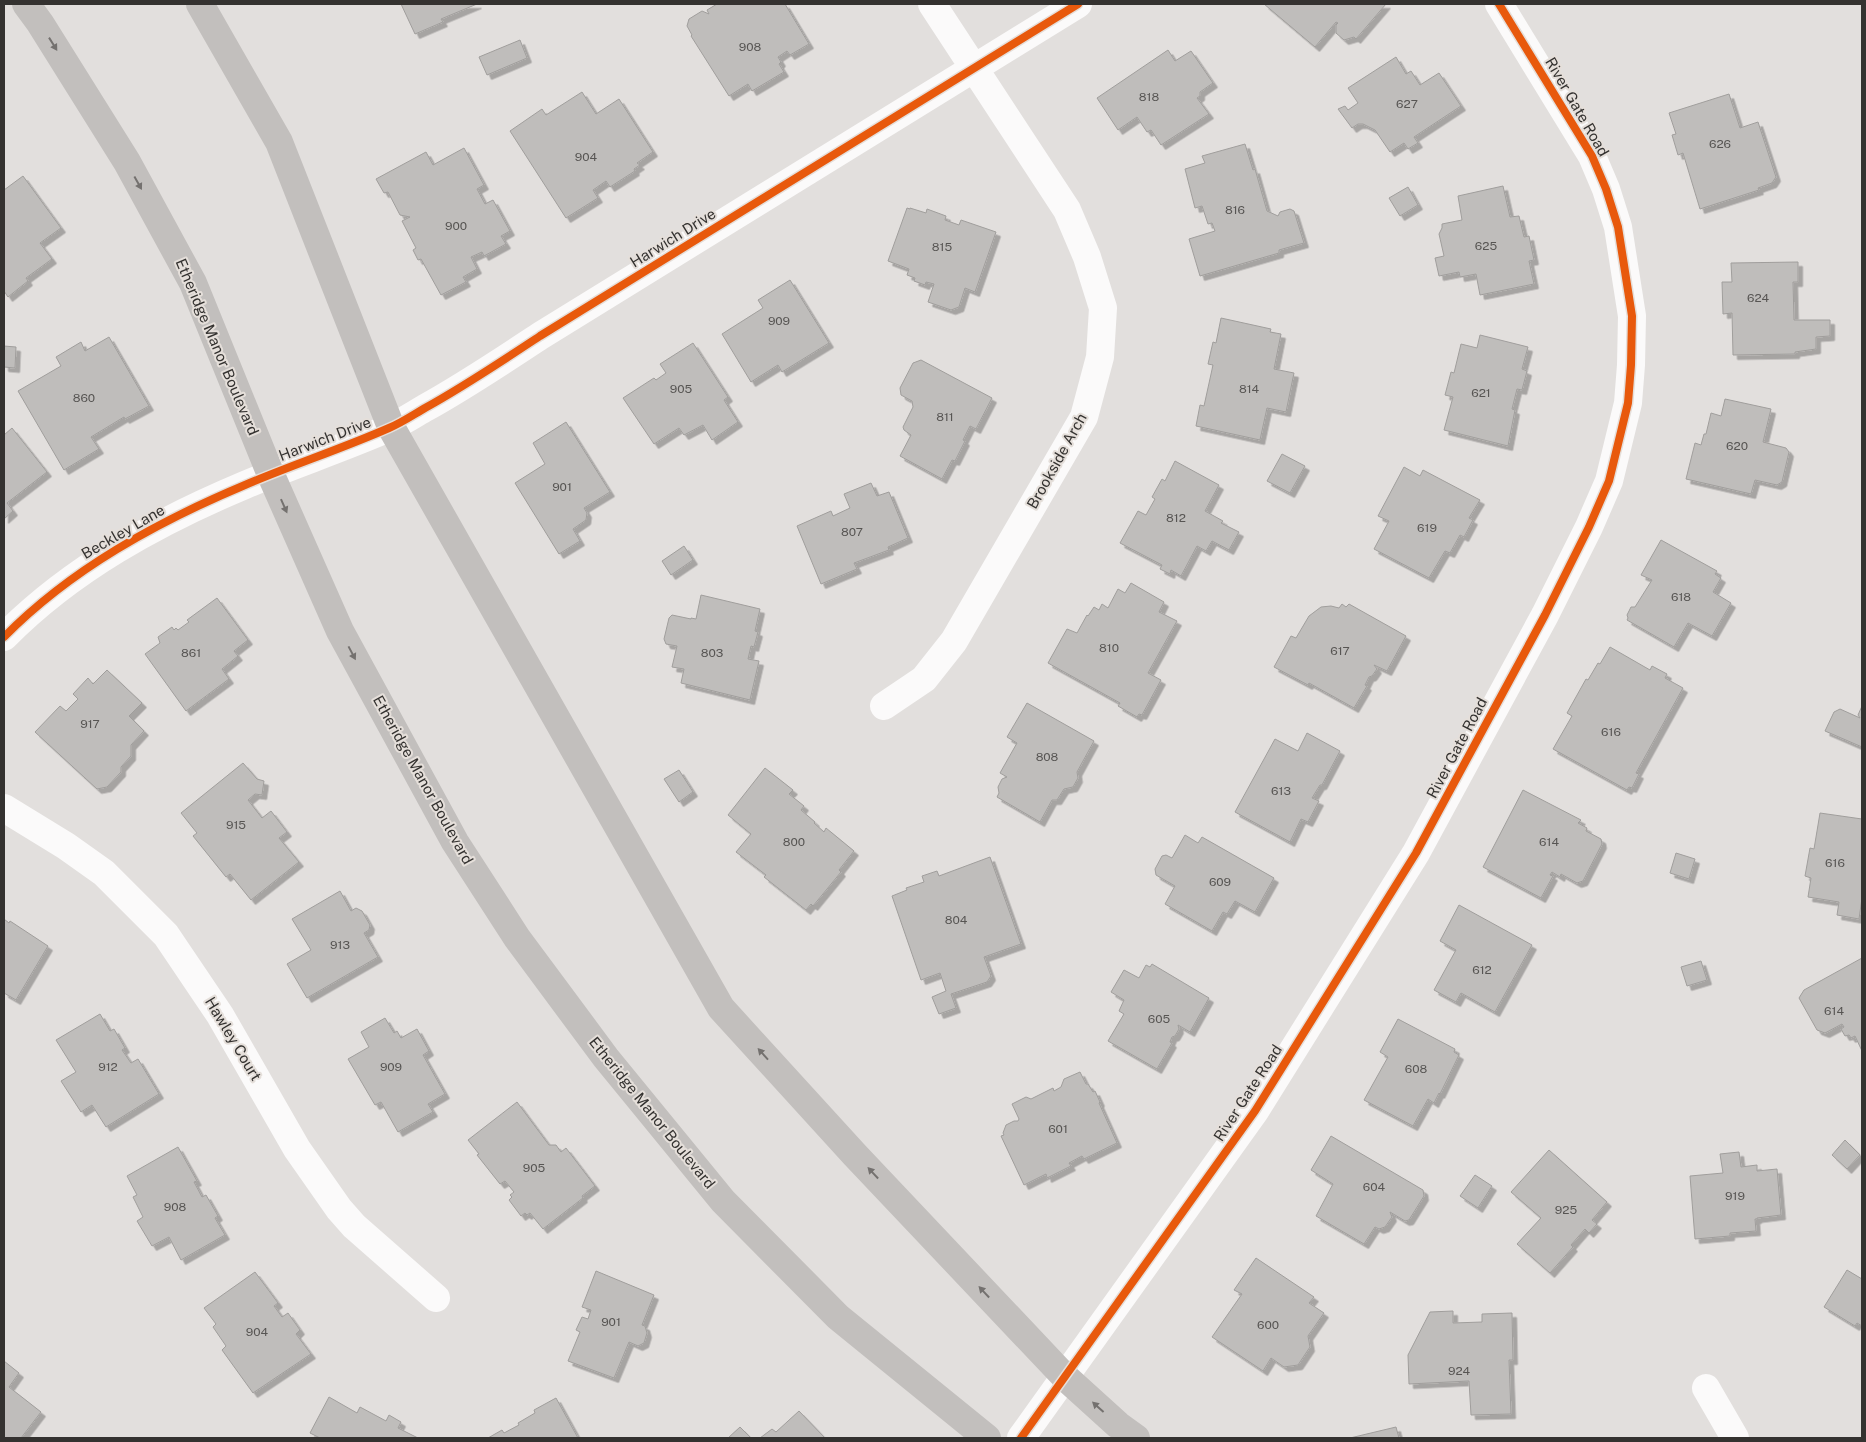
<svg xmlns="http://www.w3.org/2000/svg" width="1866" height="1442" viewBox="0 0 1866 1442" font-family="'Public Sans',sans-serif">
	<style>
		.building { fill: #bfbdbb; stroke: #a09e9c; filter: url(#shadow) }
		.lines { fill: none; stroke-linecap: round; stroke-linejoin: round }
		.street { stroke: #fbfafa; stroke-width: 28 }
		.secondary { stroke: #c2bfbd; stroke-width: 28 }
		.cycleway-casing { stroke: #e5dfda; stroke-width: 11 }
		.cycleway { stroke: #e8590c; stroke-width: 8 }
		.oneway { fill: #74716f }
		.labels { text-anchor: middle; stroke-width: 4; stroke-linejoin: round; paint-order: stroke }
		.number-label { font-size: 12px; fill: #575553 }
		.street-label { font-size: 15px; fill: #343230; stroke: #e5dfda }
	</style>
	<defs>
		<filter id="shadow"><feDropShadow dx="4.5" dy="4.5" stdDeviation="0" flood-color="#0004"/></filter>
	</defs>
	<rect width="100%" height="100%" fill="#e2dfdd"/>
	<path class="building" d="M 401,4 L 477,4 L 441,19 L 443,22 L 415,34 Z
		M 717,4 L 785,4 L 809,44 L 790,55 L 787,51 L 778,57 L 781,62 L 779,64 L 784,72 L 752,91 L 748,84 L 729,96 L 691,36 L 692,35 L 687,26 L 689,19 L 702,11 L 709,14 L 707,10 Z
		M 1264,4 L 1386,4 L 1356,39 L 1354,37 L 1344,40 L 1336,33 L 1336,25 L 1338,23 L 1336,22 L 1315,47 Z
		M 520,40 L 527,58 L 487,75 L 479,57 Z
		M 1168,50 L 1175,61 L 1191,51 L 1213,83 L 1200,92 L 1200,96 L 1197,98 L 1209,114 L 1161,145 L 1151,130 L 1147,132 L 1137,117 L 1118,130 L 1097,98 Z
		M 1396,57 L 1406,74 L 1411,71 L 1420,85 L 1439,73 L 1461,106 L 1414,137 L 1418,143 L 1408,149 L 1404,143 L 1390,152 L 1375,130 L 1363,124 L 1358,124 L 1352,128 L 1338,109 L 1345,106 L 1348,110 L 1358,103 L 1348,88 Z
		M 582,92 L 596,114 L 619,99 L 653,152 L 637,163 L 640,165 L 634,169 L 635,171 L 610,187 L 606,181 L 593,190 L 598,198 L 566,218 L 510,131 L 542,109 L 546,115 Z
		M 1729,94 L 1740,128 L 1758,122 L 1776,177 L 1772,183 L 1758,188 L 1759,190 L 1700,209 L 1683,153 L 1678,155 L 1672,135 L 1676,134 L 1669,113 Z
		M 1245,144 L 1253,170 L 1255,169 L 1267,211 L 1278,216 L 1280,212 L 1290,209 L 1294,211 L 1304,243 L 1279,250 L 1279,253 L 1200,276 L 1189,239 L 1215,231 L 1212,223 L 1208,224 L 1202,206 L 1195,208 L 1185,169 L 1205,163 L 1202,156 Z
		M 464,148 L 484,185 L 477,189 L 485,204 L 493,200 L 510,231 L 501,236 L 506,244 L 484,256 L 482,252 L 471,257 L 477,269 L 463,277 L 466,282 L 441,295 L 421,259 L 418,260 L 413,250 L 416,248 L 402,221 L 410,217 L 400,215 L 388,192 L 384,193 L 376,179 L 426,152 L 433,165 Z
		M 23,176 L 61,228 L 40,243 L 52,259 L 26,278 L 28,281 L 8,297 L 4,291 L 4,190 Z
		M 1503,186 L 1510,217 L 1519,216 L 1524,237 L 1529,236 L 1534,260 L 1529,261 L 1534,284 L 1480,295 L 1476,274 L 1460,277 L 1459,272 L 1439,276 L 1435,258 L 1444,256 L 1439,234 L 1442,228 L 1442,224 L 1462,220 L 1458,196 Z
		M 1408,187 L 1418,205 L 1400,216 L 1389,198 Z
		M 907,208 L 910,209 L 910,208 L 926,213 L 927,209 L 946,216 L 945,220 L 959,225 L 961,220 L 996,232 L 975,292 L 965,288 L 959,307 L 951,310 L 928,302 L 934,284 L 926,282 L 925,285 L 914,281 L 915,278 L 907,275 L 909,269 L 888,261 Z
		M 1798,262 L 1798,282 L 1793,282 L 1794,320 L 1830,320 L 1830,336 L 1816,337 L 1816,349 L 1795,352 L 1795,354 L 1733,355 L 1732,313 L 1723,314 L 1722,282 L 1732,282 L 1731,263 Z
		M 790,280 L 829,343 L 782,372 L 778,365 L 751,382 L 722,334 L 763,308 L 758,300 Z
		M 1221,318 L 1271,329 L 1270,332 L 1281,334 L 1274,369 L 1294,373 L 1286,412 L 1267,408 L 1260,440 L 1196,426 L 1200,405 L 1204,406 L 1213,365 L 1208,364 L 1213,342 L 1216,343 Z
		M 1480,335 L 1528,347 L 1522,369 L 1527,371 L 1522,390 L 1517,389 L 1512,409 L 1515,410 L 1508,446 L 1444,430 L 1453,397 L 1445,395 L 1451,372 L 1454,373 L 1461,344 L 1477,348 Z
		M 109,337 L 149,406 L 125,419 L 124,417 L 91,437 L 99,449 L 64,470 L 18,391 L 61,366 L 56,357 L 81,342 L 85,351 Z
		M 693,343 L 728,397 L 724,400 L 738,422 L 712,440 L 703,425 L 684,435 L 679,428 L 654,444 L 623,398 L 654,378 L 656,380 L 666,373 L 660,364 Z
		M 4,346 L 16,347 L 15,368 L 4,367 Z
		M 921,360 L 992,398 L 976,429 L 970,426 L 963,440 L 965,441 L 955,461 L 952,460 L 942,479 L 900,456 L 911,435 L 904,430 L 903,427 L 913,407 L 912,401 L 901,395 L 900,388 L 913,363 Z
		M 1725,399 L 1771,409 L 1763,442 L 1786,448 L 1789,452 L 1782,482 L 1777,485 L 1755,480 L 1751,494 L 1686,479 L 1695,443 L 1701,445 L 1704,434 L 1706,434 L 1711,413 L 1721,416 Z
		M 566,422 L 610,492 L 584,508 L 587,513 L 586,520 L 573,529 L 580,541 L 559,554 L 515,483 L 545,464 L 533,443 Z
		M 12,428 L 47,472 L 7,503 L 13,511 L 4,519 L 4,435 Z
		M 1282,454 L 1305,466 L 1290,493 L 1267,481 Z
		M 1175,461 L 1219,485 L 1205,511 L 1223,521 L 1221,523 L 1239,532 L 1229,550 L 1212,541 L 1206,551 L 1197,546 L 1181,576 L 1171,570 L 1170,574 L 1160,569 L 1162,565 L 1120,543 L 1138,511 L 1146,515 L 1155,499 L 1152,497 L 1162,479 L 1165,481 Z
		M 1404,467 L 1420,476 L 1423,470 L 1480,500 L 1469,518 L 1473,520 L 1464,537 L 1460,535 L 1450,553 L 1445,551 L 1429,578 L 1374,549 L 1389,521 L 1378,516 Z
		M 871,483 L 877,496 L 889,492 L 908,538 L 888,547 L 889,550 L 854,563 L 857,569 L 821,584 L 797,526 L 831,511 L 833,516 L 850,508 L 844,494 Z
		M 1661,540 L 1717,571 L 1715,574 L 1721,578 L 1713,592 L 1731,603 L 1712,636 L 1688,623 L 1674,647 L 1627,620 L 1628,618 L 1627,615 L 1631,607 L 1635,607 L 1652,580 L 1641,575 Z
		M 684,546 L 693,560 L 671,575 L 662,561 Z
		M 1131,583 L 1164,602 L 1159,612 L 1177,621 L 1148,673 L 1161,680 L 1142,715 L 1139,714 L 1137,717 L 1118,706 L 1120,703 L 1048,663 L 1067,629 L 1077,633 L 1087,615 L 1088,616 L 1094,607 L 1099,610 L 1102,604 L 1108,608 L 1118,589 L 1125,593 Z
		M 701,595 L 760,609 L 755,631 L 758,632 L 754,647 L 751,646 L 748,659 L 759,661 L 750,700 L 681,683 L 684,669 L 672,667 L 677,646 L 666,644 L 664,639 L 669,618 L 672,615 L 691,619 L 691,618 L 696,619 Z
		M 217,598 L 248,640 L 234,651 L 238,656 L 222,669 L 229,679 L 186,711 L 145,654 L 160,643 L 158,637 L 172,627 L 174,630 L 176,628 L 178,630 L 189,622 L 187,620 Z
		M 1342,604 L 1346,607 L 1349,604 L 1406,636 L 1387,671 L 1374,665 L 1377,669 L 1372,676 L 1369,677 L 1365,685 L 1367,686 L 1354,708 L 1309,683 L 1308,685 L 1274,667 L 1291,636 L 1296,638 L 1309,616 L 1321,607 L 1331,606 L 1339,608 Z
		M 1610,647 L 1650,670 L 1652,666 L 1667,674 L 1665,678 L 1683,688 L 1636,773 L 1639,774 L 1632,788 L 1629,787 L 1627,790 L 1553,749 L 1572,716 L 1567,713 L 1586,679 L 1588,680 L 1598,663 L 1600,664 Z
		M 107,670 L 142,703 L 129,716 L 144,731 L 131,745 L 131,756 L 121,767 L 121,772 L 107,787 L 97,789 L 35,732 L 60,706 L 66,711 L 78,699 L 73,694 L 88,678 L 93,684 Z
		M 1027,703 L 1094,741 L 1077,772 L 1078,778 L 1073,787 L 1064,789 L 1057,800 L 1052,800 L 1040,822 L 997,797 L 999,793 L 998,787 L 1002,779 L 1007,777 L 1000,773 L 1017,743 L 1007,737 Z
		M 1862,706 L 1862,747 L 1825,731 L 1834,712 L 1840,709 L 1860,718 L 1858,715 Z
		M 1307,733 L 1340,751 L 1322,785 L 1320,785 L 1312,798 L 1319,801 L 1308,822 L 1301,819 L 1290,842 L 1235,812 L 1275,739 L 1298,751 Z
		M 243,763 L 257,779 L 264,781 L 262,795 L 255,794 L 248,800 L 262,818 L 271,811 L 287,832 L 279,838 L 299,862 L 251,900 L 230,874 L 226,877 L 193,836 L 197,833 L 181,813 Z
		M 765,768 L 793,790 L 789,794 L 804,806 L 801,810 L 815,822 L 814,823 L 824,832 L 826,828 L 854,851 L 839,870 L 841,872 L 813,906 L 811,904 L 806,910 L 764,877 L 766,875 L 736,852 L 751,834 L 728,815 Z
		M 679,770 L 693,792 L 679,802 L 664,779 Z
		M 1523,790 L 1581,820 L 1578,823 L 1587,828 L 1586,831 L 1601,839 L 1602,844 L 1583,881 L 1577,883 L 1561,874 L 1560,877 L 1552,872 L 1550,875 L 1553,876 L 1541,898 L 1483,867 Z
		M 1820,813 L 1862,819 L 1862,898 L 1859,919 L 1837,915 L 1839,902 L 1808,897 L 1811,878 L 1805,876 L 1810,848 L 1814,849 Z
		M 1185,835 L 1198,843 L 1202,837 L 1274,878 L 1255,912 L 1235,901 L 1227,914 L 1223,912 L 1212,931 L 1165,904 L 1175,886 L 1156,875 L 1155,869 L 1162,856 L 1166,855 L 1172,858 Z
		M 1676,853 L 1695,859 L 1689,879 L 1670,873 Z
		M 990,857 L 1021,944 L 984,957 L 991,976 L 987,982 L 951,994 L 956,1008 L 939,1014 L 932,997 L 946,991 L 940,973 L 921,980 L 892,896 L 907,890 L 906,888 L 924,882 L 922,876 L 937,871 L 939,876 Z
		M 340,891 L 351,911 L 356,908 L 362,911 L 370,925 L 369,930 L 364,933 L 378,957 L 307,998 L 287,964 L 311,950 L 292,919 Z
		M 1459,905 L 1532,945 L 1495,1012 L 1461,993 L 1456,1002 L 1434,990 L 1456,950 L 1440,941 Z
		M 4,919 L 9,923 L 10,921 L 48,946 L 16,1000 L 4,993 Z
		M 1862,958 L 1862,1051 L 1855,1036 L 1851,1038 L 1849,1035 L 1845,1036 L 1841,1029 L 1844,1027 L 1842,1024 L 1825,1033 L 1817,1030 L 1799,998 L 1804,990 Z
		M 1701,961 L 1707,980 L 1687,986 L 1681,967 Z
		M 1152,964 L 1209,998 L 1190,1032 L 1178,1025 L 1179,1029 L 1175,1036 L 1172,1037 L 1170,1042 L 1172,1043 L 1157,1069 L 1108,1041 L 1124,1014 L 1119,1011 L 1124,1000 L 1111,992 L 1124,970 L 1139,978 L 1146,965 L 1150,967 Z
		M 100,1014 L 110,1031 L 114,1029 L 125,1048 L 122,1050 L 131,1063 L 138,1059 L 159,1094 L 106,1127 L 92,1105 L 81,1112 L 61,1081 L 76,1072 L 56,1040 Z
		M 385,1018 L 394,1033 L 397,1031 L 401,1038 L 417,1029 L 429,1051 L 423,1055 L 445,1094 L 428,1104 L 433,1112 L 398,1132 L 381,1102 L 375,1105 L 348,1059 L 369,1047 L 361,1032 Z
		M 1398,1019 L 1455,1049 L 1454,1052 L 1459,1055 L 1440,1094 L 1439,1093 L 1434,1103 L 1428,1099 L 1413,1126 L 1364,1100 L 1388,1057 L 1380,1052 Z
		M 1080,1072 L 1086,1084 L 1088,1084 L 1093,1092 L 1095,1091 L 1100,1102 L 1099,1103 L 1117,1143 L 1084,1159 L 1082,1156 L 1069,1163 L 1071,1166 L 1047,1178 L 1046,1174 L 1024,1185 L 1001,1136 L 1004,1135 L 1003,1133 L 1006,1125 L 1014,1121 L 1018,1121 L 1019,1119 L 1012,1104 L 1026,1097 L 1031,1099 L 1053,1088 L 1054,1091 L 1061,1087 L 1064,1079 Z
		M 517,1102 L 549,1145 L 556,1145 L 561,1152 L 566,1148 L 595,1186 L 582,1196 L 583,1198 L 543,1229 L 530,1213 L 527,1215 L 525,1213 L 521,1216 L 509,1200 L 512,1197 L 510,1195 L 514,1192 L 505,1181 L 500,1184 L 477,1155 L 479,1154 L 468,1140 Z
		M 1331,1136 L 1423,1190 L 1424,1196 L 1409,1220 L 1405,1221 L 1390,1212 L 1392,1217 L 1385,1227 L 1379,1229 L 1375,1227 L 1364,1244 L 1316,1216 L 1333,1184 L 1311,1170 Z
		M 1845,1140 L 1860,1155 L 1847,1169 L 1832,1155 Z
		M 178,1147 L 197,1181 L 194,1182 L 202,1197 L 206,1195 L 218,1216 L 215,1218 L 225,1235 L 181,1260 L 169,1237 L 152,1246 L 137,1221 L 143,1217 L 133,1197 L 137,1195 L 127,1176 Z
		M 1549,1150 L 1607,1202 L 1592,1220 L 1597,1224 L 1589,1233 L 1585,1229 L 1571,1245 L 1573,1247 L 1550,1273 L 1517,1244 L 1541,1218 L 1511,1192 Z
		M 1739,1152 L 1741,1167 L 1757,1165 L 1757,1171 L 1777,1169 L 1781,1215 L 1757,1218 L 1757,1219 L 1755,1219 L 1756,1231 L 1730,1233 L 1730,1236 L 1695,1239 L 1690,1176 L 1723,1173 L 1720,1154 Z
		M 1475,1175 L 1492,1186 L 1478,1208 L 1460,1196 Z
		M 1256,1258 L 1314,1297 L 1309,1303 L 1324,1313 L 1308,1336 L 1310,1347 L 1298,1365 L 1284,1367 L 1271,1358 L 1263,1371 L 1212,1337 L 1242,1294 L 1234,1290 Z
		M 1847,1270 L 1862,1279 L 1862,1326 L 1857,1323 L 1855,1326 L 1824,1307 Z
		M 596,1271 L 654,1295 L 642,1325 L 645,1326 L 647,1333 L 644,1343 L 638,1346 L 629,1342 L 614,1378 L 568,1361 L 580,1332 L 576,1330 L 582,1317 L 588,1319 L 591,1310 L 582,1307 Z
		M 255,1272 L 278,1303 L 274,1306 L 282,1317 L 288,1313 L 300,1330 L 296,1334 L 311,1354 L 253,1393 L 222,1350 L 226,1346 L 213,1327 L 216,1324 L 204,1308 Z
		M 1453,1311 L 1453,1323 L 1482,1322 L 1482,1314 L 1512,1313 L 1513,1360 L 1509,1360 L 1511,1414 L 1471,1415 L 1469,1381 L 1409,1384 L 1408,1355 L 1430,1312 Z
		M 4,1361 L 19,1373 L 9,1387 L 41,1412 L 21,1438 L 4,1438 Z
		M 329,1397 L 357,1413 L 360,1407 L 386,1421 L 389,1415 L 401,1422 L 398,1428 L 418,1438 L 320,1438 L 310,1433 Z
		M 556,1398 L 578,1438 L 488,1438 L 502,1430 L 504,1433 L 519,1425 L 518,1423 L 535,1413 L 534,1410 Z
		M 799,1411 L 825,1438 L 760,1438 L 772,1429 L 776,1432 Z
		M 740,1427 L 751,1438 L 728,1438 Z
		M 1396,1427 L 1399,1438 L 1350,1438 Z"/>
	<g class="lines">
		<path class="street" d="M 4,637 C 71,569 157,522 245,485 C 292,465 341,449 389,428 C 401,423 413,415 425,408 C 465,386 502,361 540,336 L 1078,4
			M 884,706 L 924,679 L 954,641 L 1084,417 L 1100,357 L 1103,308 L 1087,257 L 1067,210 L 932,4
			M 4,808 L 66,846 L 104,873 L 166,935 L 220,1015 L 297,1149 L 339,1209 L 354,1226 L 436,1298
			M 1706,1388 L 1735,1438
			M 1021,1438 L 1255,1111 L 1416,853 L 1545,615 L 1589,527 L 1609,481 L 1628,403 L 1631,365 L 1632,316 L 1618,227 L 1606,189 L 1592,156 L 1499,4"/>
		<path class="secondary" d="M 26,4 L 40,23 L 127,162 L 193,283 L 271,475 L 340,631 L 455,842 L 517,938 L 606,1058 L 723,1201 L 838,1317 L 987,1438
			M 200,4 L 279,142 L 391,427 L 721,1008 L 855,1155 L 1065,1377 L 1118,1425 L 1136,1438"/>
		<defs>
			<path id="cycleway" d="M 4,637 C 71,569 157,522 245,485 C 292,465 341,449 389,428 C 401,423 413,415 425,408 C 465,386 502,361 540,336 L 1078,4
				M 1021,1438 L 1255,1111 L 1416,853 L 1545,615 L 1589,527 L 1609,481 L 1628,403 L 1631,365 L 1632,316 L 1618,227 L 1606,189 L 1592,156 L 1499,4"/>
		</defs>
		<use href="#cycleway" class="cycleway-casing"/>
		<use href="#cycleway" class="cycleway"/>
	</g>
	<defs><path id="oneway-solid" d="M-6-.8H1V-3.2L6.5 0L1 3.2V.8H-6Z" transform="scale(1.25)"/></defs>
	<g class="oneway">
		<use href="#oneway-solid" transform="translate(53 44) rotate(58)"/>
		<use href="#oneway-solid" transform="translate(138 183) rotate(61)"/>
		<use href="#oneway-solid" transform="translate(284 506) rotate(66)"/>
		<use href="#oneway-solid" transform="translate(352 653) rotate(62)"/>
		<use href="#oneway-solid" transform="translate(763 1054) rotate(-132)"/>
		<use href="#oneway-solid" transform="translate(873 1173) rotate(-133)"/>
		<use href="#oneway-solid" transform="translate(984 1292) rotate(-133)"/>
		<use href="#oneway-solid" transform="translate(1098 1407) rotate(-138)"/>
	</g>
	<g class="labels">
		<g class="number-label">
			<text x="750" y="51">908</text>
			<text x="1149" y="101">818</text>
			<text x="1407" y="108">627</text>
			<text x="1720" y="148">626</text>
			<text x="586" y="161">904</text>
			<text x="1235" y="214">816</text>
			<text x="456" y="230">900</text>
			<text x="1486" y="250">625</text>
			<text x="942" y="251">815</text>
			<text x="1758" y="302">624</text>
			<text x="779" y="325">909</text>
			<text x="681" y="393">905</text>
			<text x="1249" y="393">814</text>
			<text x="1481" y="397">621</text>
			<text x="84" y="402">860</text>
			<text x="945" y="421">811</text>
			<text x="1737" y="450">620</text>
			<text x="562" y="491">901</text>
			<text x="1176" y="522">812</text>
			<text x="1427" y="532">619</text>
			<text x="852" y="536">807</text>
			<text x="1681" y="601">618</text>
			<text x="1109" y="652">810</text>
			<text x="1340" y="655">617</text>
			<text x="191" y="657">861</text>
			<text x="712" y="657">803</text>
			<text x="90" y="728">917</text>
			<text x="1611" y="736">616</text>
			<text x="1047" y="761">808</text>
			<text x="1281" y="795">613</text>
			<text x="236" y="829">915</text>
			<text x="794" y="846">800</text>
			<text x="1549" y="846">614</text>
			<text x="1835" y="867">616</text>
			<text x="1220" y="886">609</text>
			<text x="956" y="924">804</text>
			<text x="340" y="949">913</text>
			<text x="1482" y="974">612</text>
			<text x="1834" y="1015">614</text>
			<text x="1159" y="1023">605</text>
			<text x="108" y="1071">912</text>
			<text x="391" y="1071">909</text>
			<text x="1416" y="1073">608</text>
			<text x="1058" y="1133">601</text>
			<text x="534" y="1172">905</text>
			<text x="1374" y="1191">604</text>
			<text x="1735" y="1200">919</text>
			<text x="175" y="1211">908</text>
			<text x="1566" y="1214">925</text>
			<text x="611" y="1326">901</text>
			<text x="1268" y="1329">600</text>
			<text x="257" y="1336">904</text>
			<text x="1459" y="1375">924</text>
		</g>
		<g class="street-label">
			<text transform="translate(1577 107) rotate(60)" y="5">River Gate Road</text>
			<text transform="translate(673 238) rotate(-32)" y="5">Harwich Drive</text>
			<text transform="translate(217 347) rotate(67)" y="5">Etheridge Manor Boulevard</text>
			<text transform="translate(325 439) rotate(-21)" y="5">Harwich Drive</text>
			<text transform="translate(1057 461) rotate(-61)" y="5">Brookside Arch</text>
			<text transform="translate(123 532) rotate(-30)" y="5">Beckley Lane</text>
			<text transform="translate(1457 748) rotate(-62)" y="5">River Gate Road</text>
			<text transform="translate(423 780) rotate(61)" y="5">Etheridge Manor Boulevard</text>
			<text transform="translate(233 1039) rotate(59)" y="5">Hawley Court</text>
			<text transform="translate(1248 1093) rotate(-57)" y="5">River Gate Road</text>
			<text transform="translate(652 1113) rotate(51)" y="5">Etheridge Manor Boulevard</text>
		</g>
	</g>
	<rect width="1866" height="1442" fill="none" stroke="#343230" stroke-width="10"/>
</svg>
